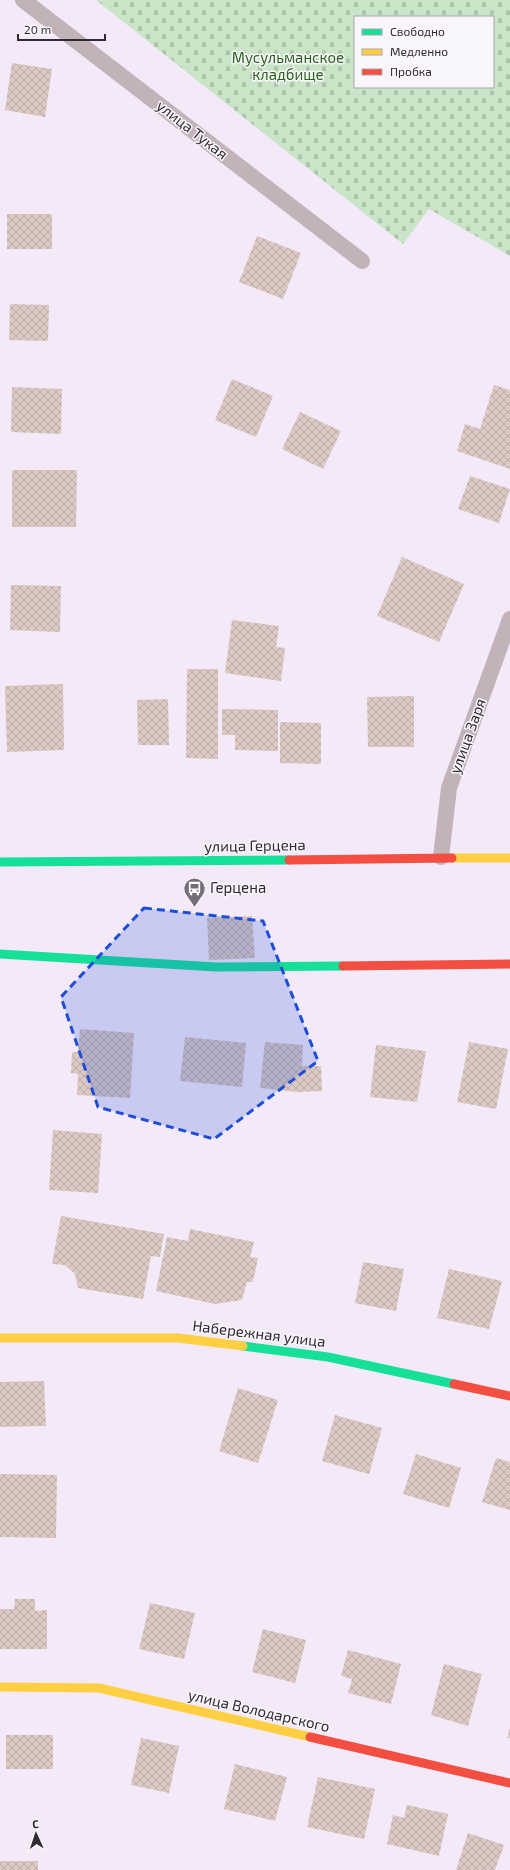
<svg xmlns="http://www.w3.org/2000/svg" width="510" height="1870" viewBox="0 0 510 1870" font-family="'Exo 2',sans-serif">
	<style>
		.cemetery { fill: url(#cemetery-stones); fill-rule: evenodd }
		.building { fill: url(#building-cross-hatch) }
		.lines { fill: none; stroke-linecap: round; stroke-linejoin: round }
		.lane { stroke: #c2b3b8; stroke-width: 16 }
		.fast { stroke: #16e098; stroke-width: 9 }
		.slow { stroke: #ffcf43; stroke-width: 9 }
		.jam { stroke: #f24e42; stroke-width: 9 }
		.marked { fill: #1d4ed8; fill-opacity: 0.2; stroke: #1d4ed8; stroke-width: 3; stroke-dasharray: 8 5; stroke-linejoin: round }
		.labels { text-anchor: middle; stroke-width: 3; stroke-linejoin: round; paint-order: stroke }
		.park-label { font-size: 15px; fill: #28641d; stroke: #f9f6fb }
		.street-label { font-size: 15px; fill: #312a34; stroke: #f9f6fb }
		.poi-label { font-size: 15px; fill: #312a34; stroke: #f9f6fb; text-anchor: start }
	</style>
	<defs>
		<pattern id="cemetery-stones" width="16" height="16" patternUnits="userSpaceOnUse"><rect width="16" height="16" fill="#c9e4c6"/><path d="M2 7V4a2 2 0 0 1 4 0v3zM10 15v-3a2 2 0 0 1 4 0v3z" fill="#adc4ab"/></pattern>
		<pattern id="building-cross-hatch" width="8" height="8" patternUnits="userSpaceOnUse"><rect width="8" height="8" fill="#dcc9c3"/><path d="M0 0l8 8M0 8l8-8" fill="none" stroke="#bdada8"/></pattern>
	</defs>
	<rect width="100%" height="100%" fill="#f3e9f8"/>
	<path class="cemetery" d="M 96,0 L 510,0 L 510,256 L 429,209 L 403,244 ZM 355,17 L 493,17 L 493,87 L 355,87 Z"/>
	<path class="building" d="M 12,63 L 52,69 L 45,117 L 5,110 Z
		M 7,214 L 52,214 L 52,249 L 7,249 Z
		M 257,236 L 301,253 L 283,299 L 239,282 Z
		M 10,304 L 49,305 L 48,341 L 9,340 Z
		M 232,379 L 273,396 L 256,437 L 215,420 Z
		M 494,385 L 510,390 L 510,469 L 457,451 L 465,424 L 480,429 Z
		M 12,387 L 62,389 L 61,434 L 11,432 Z
		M 300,412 L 341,431 L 323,469 L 282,449 Z
		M 12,470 L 77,470 L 76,527 L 12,527 Z
		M 470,476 L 510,489 L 499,523 L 458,509 Z
		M 402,557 L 464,584 L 439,642 L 377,616 Z
		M 11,585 L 61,586 L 60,632 L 10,630 Z
		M 232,620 L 279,626 L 276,647 L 285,648 L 281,681 L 225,673 Z
		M 187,669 L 218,669 L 218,759 L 186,758 Z
		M 63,684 L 64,750 L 7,752 L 5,686 Z
		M 414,696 L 414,747 L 368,747 L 367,697 Z
		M 168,699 L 169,745 L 138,745 L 137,700 Z
		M 222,709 L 278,710 L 278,751 L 235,750 L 235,735 L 222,735 Z
		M 280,722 L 321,723 L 321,764 L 280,763 Z
		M 252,916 L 255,958 L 209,960 L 207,918 Z
		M 80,1029 L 134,1033 L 130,1098 L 77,1095 L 78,1074 L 71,1073 L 72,1052 L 78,1052 Z
		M 185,1037 L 246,1043 L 242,1087 L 180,1081 Z
		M 265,1042 L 303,1045 L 302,1066 L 321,1066 L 322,1091 L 298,1092 L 260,1088 Z
		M 469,1042 L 508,1049 L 496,1109 L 457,1102 Z
		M 376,1045 L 426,1051 L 417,1102 L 370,1097 Z
		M 53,1130 L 102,1134 L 98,1193 L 49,1190 Z
		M 61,1216 L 164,1234 L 160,1257 L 151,1256 L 143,1299 L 78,1288 L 75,1274 L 65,1265 L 52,1264 Z
		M 190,1229 L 254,1242 L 250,1257 L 258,1258 L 253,1282 L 247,1282 L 242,1300 L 215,1304 L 156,1291 L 167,1237 L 188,1241 Z
		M 363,1262 L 404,1269 L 396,1311 L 355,1303 Z
		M 449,1269 L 502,1281 L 489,1329 L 437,1318 Z
		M 44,1381 L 46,1426 L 0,1427 L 0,1382 Z
		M 238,1388 L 278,1400 L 258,1463 L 219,1451 Z
		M 335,1415 L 382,1428 L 369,1474 L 322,1461 Z
		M 416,1454 L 461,1468 L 449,1508 L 403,1494 Z
		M 496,1458 L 510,1462 L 510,1510 L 482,1502 Z
		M 0,1474 L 57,1475 L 56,1538 L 0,1537 Z
		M 15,1599 L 35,1599 L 35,1611 L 47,1610 L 47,1649 L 0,1649 L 0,1609 L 14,1609 Z
		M 150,1603 L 195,1613 L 184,1659 L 139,1649 Z
		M 263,1629 L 306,1640 L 295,1683 L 252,1672 Z
		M 348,1650 L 401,1664 L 391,1704 L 348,1693 L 352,1679 L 341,1676 Z
		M 444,1664 L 482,1674 L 468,1726 L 431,1715 Z
		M 510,1728 L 510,1738 L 507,1738 Z
		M 6,1735 L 53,1735 L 53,1769 L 6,1769 Z
		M 141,1738 L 179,1746 L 169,1793 L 131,1785 Z
		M 235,1764 L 287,1777 L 275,1821 L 224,1809 Z
		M 318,1777 L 375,1789 L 364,1839 L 307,1827 Z
		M 407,1805 L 448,1814 L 439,1856 L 387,1844 L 393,1815 L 404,1818 Z
		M 468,1833 L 504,1845 L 495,1870 L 456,1870 Z
		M 0,1861 L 38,1861 L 38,1870 L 0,1870 Z"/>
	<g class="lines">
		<path class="lane" d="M 23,0 L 362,261
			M 441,857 L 449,788 L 510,619"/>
		<path class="fast" d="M 0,862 L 289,860
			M 0,954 L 216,967 L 343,966
			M 243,1346 L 328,1357 L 454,1384"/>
		<path class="slow" d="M 452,858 L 510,858
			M 0,1338 L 178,1338 L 243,1346
			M 0,1687 L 99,1688 L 310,1737"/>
		<path class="jam" d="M 289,860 L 452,858
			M 343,966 L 510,964
			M 454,1384 L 510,1396
			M 310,1737 L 510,1783"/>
	</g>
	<path class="marked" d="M 144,908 L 263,921 L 318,1061 L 214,1139 L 98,1107 L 61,997 Z"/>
	<defs>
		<symbol id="bus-pin" viewBox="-11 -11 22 30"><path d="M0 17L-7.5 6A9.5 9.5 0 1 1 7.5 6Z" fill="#756d79" stroke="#f9f6fb"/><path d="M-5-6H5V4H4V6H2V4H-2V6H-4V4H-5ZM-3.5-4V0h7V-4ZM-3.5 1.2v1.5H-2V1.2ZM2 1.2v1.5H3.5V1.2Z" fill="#fff"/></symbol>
	</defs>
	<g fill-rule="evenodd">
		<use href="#bus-pin" x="182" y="876" width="25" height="34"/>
	</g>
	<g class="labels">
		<g class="park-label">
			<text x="288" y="63">Мусульманское<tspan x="288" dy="17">кладбище</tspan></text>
		</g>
		<g class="street-label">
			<text transform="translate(192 130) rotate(38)" y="5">улица Тукая</text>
			<text transform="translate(468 736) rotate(-70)" y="5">улица Заря</text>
			<text transform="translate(255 846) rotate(-1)" y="5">улица Герцена</text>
			<text transform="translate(259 1334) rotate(7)" y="5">Набережная улица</text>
			<text transform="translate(259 1711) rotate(13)" y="5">улица Володарского</text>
		</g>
		<g class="poi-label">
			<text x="210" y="893">Герцена</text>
		</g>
	</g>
	<rect x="354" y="16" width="140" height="72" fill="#f9f6fb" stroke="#a9a4ab"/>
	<rect x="362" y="29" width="20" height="6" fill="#16e098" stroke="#a9a4ab"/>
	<text x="390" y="36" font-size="12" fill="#312a34">Свободно</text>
	<rect x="362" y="49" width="20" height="6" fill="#ffcf43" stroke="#a9a4ab"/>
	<text x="390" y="56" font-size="12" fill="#312a34">Медленно</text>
	<rect x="362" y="69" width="20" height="6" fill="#f24e42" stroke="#a9a4ab"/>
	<text x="390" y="76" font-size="12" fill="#312a34">Пробка</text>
	<g transform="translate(36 1834) rotate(357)" stroke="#f9f6fb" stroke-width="3" paint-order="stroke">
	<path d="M0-3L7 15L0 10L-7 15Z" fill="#312a34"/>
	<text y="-6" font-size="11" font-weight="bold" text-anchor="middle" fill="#312a34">С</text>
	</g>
	<path d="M18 34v6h87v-6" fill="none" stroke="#312a34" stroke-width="2"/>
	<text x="24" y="34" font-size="12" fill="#312a34" stroke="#f9f6fb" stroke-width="3" paint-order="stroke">20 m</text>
</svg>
